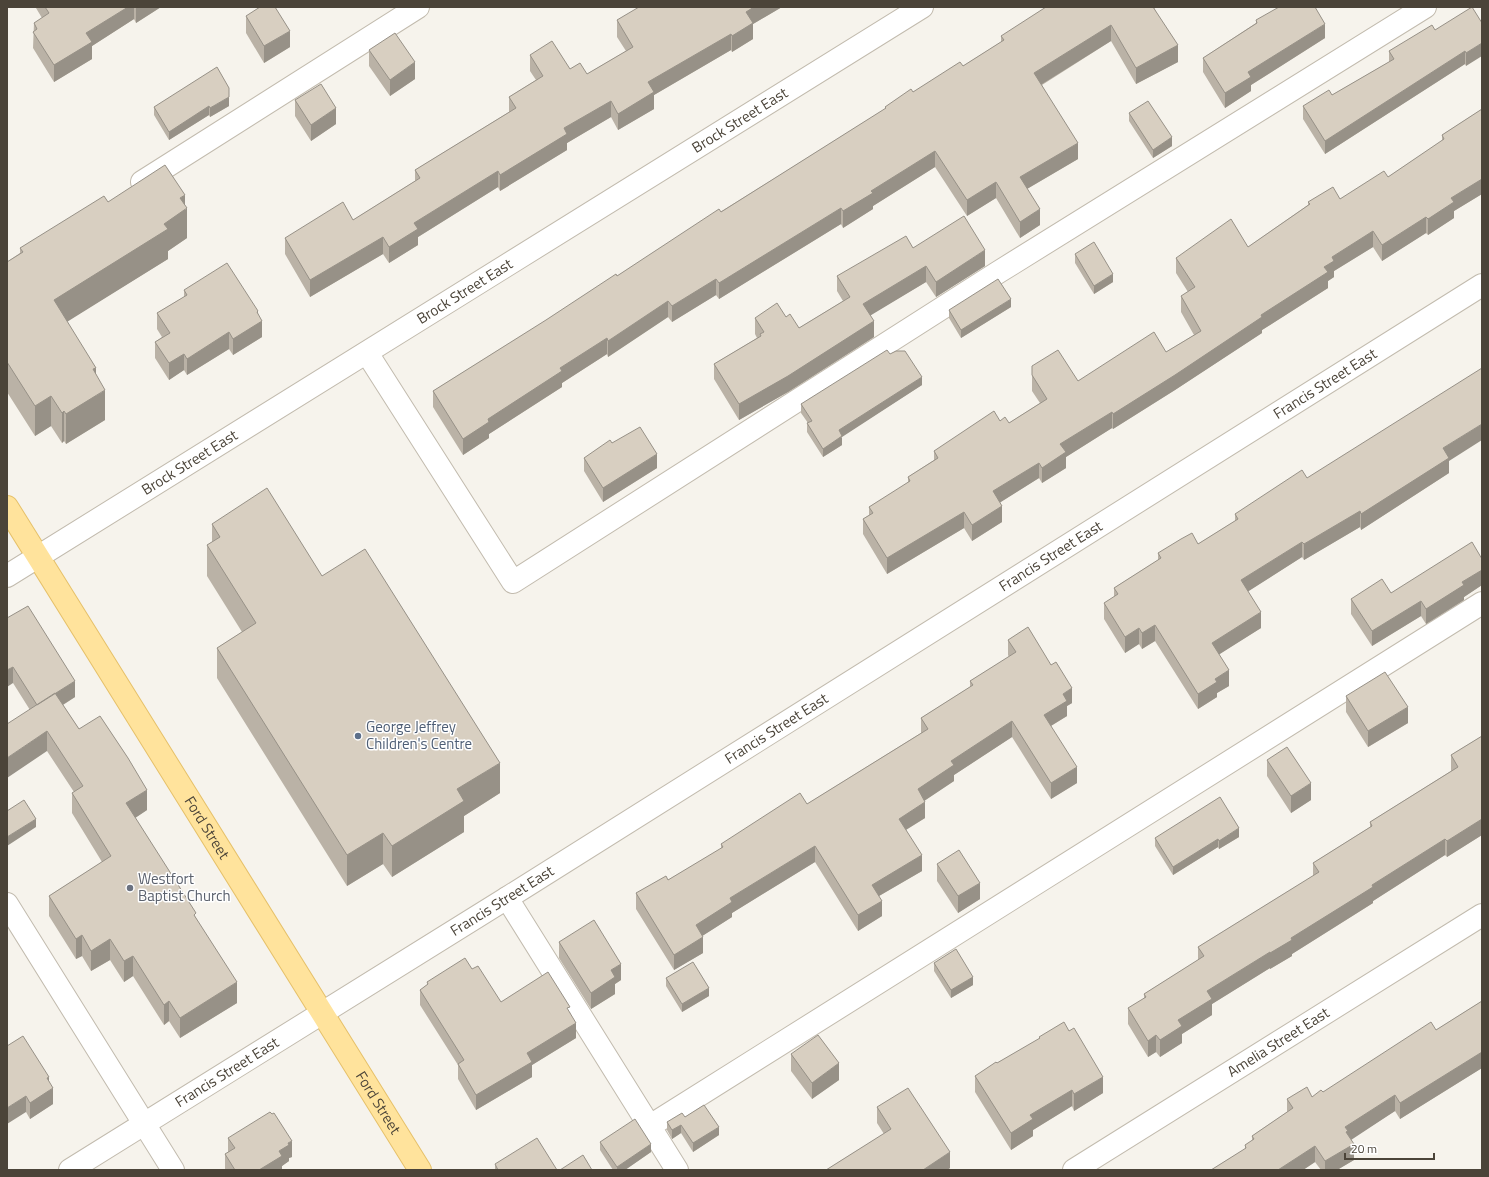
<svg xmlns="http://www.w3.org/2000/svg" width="1489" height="1177" viewBox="0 0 1489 1177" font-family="'Titillium Web',sans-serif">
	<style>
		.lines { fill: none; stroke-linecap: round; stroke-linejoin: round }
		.minor-casing { stroke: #c2bbae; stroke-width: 24 }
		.major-casing { stroke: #e6c16a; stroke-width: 24 }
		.minor { stroke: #fff; stroke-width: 22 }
		.major { stroke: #ffe39c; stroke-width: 22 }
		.wall { fill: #bab2a6 }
		.shaded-wall { fill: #979187 }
		.building { fill: #d8cfc1; stroke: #979187 }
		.service-dot { fill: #5c6f8a; stroke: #fff; stroke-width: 1.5 }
		.worship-dot { fill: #6b7280; stroke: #fff; stroke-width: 1.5 }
		.labels { text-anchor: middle; stroke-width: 3; stroke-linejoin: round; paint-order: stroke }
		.street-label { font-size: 15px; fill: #4b4439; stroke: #fff }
		.service-label { font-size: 15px; fill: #4e5e75; stroke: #fff; text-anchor: start }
		.worship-label { font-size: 15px; fill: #5b616d; stroke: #fff; text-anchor: start }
	</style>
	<rect width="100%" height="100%" fill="#f6f3ec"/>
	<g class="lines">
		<defs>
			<g id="minor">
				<path d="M 142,182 L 418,7"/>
				<path d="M 367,353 L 513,582 L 997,273 L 1425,7"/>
				<path id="s1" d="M 7,576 L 922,7"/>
				<path d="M 507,898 L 677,1170"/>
				<path d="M 7,904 L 173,1170"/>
				<path d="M 650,1126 L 1482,603"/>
				<path id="s2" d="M 70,1170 L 507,898 L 1482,285"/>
				<path id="s3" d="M 1074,1170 L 1482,915"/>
			</g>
			<g id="major">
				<path id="s4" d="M 7,507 L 420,1170"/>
			</g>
		</defs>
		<use href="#minor" class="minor-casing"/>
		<use href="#major" class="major-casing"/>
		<use href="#minor" class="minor"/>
		<use href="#major" class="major"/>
	</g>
	<path class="wall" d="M 36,7 L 161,7 L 136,23 L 134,19 L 92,46 L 92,59 L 54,82 L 33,48 L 34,23 L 42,18 L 36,8 Z
		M 657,7 L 782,7 L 753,24 L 753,39 L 732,52 L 731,50 L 654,95 L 654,109 L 618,130 L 611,117 L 567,143 L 567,150 L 500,191 L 498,187 L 418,237 L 418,245 L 389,263 L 383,254 L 310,297 L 285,254 L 285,238 L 353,220 L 415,181 L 415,170 L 509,112 L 509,97 L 536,80 L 530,71 L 530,55 L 570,69 L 587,74 L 626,51 L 617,37 L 617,20 Z
		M 1154,7 L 1178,62 L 1136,84 L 1111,41 L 1042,85 L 1078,159 L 1027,189 L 1040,225 L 1020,238 L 996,198 L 967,216 L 935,167 L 873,206 L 873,209 L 843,228 L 841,224 L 719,299 L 716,295 L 672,322 L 668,317 L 608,357 L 607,354 L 562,383 L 562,387 L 489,434 L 489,438 L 463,455 L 433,407 L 433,391 L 617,276 L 775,178 L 885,109 L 885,107 L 913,92 L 963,66 L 1001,42 L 1001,36 Z
		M 246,16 L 290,47 L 264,63 L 246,33 Z
		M 1256,20 L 1325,38 L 1251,85 L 1251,91 L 1225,108 L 1203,72 L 1203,58 L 1256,23 Z
		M 1482,23 L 1466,66 L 1465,64 L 1325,154 L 1303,119 L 1303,106 L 1332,95 L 1389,62 L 1389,51 L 1435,30 Z
		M 369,50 L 415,79 L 390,96 L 369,66 Z
		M 295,100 L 336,124 L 311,141 L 295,116 Z
		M 229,106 L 210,117 L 209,115 L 169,140 L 154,115 L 154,107 Z
		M 1482,109 L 1482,194 L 1454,211 L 1454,218 L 1428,235 L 1426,233 L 1382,261 L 1373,247 L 1334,271 L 1334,277 L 1328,281 L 1328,288 L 1262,330 L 1262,333 L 1175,390 L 1113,429 L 1112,428 L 1066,457 L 1066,468 L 1042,483 L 1039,478 L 1000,502 L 1002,522 L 972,541 L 964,528 L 887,574 L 863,534 L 863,519 L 869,515 L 869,507 L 908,483 L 908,477 L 934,460 L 934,451 L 1000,421 L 1009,423 L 1040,403 L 1032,391 L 1032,366 L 1078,381 L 1166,352 L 1194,335 L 1181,312 L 1181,296 L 1188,292 L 1176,273 L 1176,258 L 1248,247 L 1308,205 L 1308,202 L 1340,199 L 1388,177 L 1442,141 L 1442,135 Z
		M 1129,113 L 1172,146 L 1153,158 L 1129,121 Z
		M 108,202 L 185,205 L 187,238 L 168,251 L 168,259 L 67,321 L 96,374 L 105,420 L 66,444 L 64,441 L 62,443 L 51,426 L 35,436 L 7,392 L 7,262 L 20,253 L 20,248 Z
		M 913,248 L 985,266 L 936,297 L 926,282 L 870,315 L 874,337 L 788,392 L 739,420 L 714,379 L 714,364 L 757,338 L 755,334 L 755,318 L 786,317 L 799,328 L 843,301 L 837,291 L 837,276 Z
		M 1075,254 L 1113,282 L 1094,294 L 1075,263 Z
		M 184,290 L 258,314 L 262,337 L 233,355 L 229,349 L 187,375 L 184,370 L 169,380 L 155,358 L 155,342 L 162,337 L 157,329 L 157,313 L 184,297 Z
		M 1011,307 L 961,338 L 949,318 L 949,310 Z
		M 890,354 L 922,385 L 842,436 L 842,445 L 823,457 L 807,432 L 807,423 L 808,423 L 801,413 L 801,404 Z
		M 612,443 L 657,468 L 603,502 L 584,471 L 584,458 Z
		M 1449,461 L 1449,473 L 1361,530 L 1360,527 L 1304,560 L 1302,557 L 1248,591 L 1261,628 L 1219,654 L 1229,686 L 1217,693 L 1217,697 L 1198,709 L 1155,641 L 1142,649 L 1139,644 L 1125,653 L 1104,619 L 1104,603 L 1114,597 L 1114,588 L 1158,560 L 1158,553 L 1198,544 L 1235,521 L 1235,514 L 1307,478 Z
		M 212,524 L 322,576 L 500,793 L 464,816 L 464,832 L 392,877 L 383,864 L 347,886 L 217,678 L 217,648 L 242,632 L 207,576 L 207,545 L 212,542 Z
		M 1482,559 L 1482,585 L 1464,597 L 1464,600 L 1426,624 L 1421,616 L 1372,646 L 1351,614 L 1351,599 L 1391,593 Z
		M 7,618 L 75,697 L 63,705 L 79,729 L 147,810 L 135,818 L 196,918 L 237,1003 L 180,1038 L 169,1021 L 164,1025 L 133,976 L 124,982 L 110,960 L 91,971 L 82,956 L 76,959 L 49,916 L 49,896 L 102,862 L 72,813 L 72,793 L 74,792 L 47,751 L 30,710 L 13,683 Z
		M 1008,640 L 1072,703 L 1067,706 L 1067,716 L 1051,726 L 1077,783 L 1051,799 L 1012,737 L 954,775 L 954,781 L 924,801 L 925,818 L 906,830 L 922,871 L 879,896 L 882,916 L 858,931 L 815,862 L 732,913 L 732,917 L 702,936 L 703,953 L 674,970 L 636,909 L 636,893 L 668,880 L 721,849 L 721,844 L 807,804 L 921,733 L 921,718 L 970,687 L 970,681 L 1009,657 L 1008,655 Z
		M 1346,696 L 1408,723 L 1368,747 L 1346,712 Z
		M 1482,736 L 1482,835 L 1447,857 L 1445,855 L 1373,901 L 1373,903 L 1292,954 L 1292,956 L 1270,969 L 1270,968 L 1212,1004 L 1212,1015 L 1182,1034 L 1182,1043 L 1160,1057 L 1156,1052 L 1148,1057 L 1128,1024 L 1128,1008 L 1144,999 L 1144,994 L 1198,960 L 1198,947 L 1313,876 L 1313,863 L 1370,827 L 1370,822 L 1451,771 L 1451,755 Z
		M 1267,760 L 1311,800 L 1291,813 L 1267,776 Z
		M 1239,837 L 1219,849 L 1218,847 L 1173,875 L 1155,846 L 1155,838 Z
		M 937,864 L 980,899 L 958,913 L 937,881 Z
		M 559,942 L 621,980 L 615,984 L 615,994 L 591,1009 L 559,958 Z
		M 934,963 L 973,985 L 951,998 L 934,971 Z
		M 472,969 L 501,1002 L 570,1012 L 576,1038 L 532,1065 L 532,1077 L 476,1110 L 458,1079 L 458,1065 L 420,1005 L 420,990 L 427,985 L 427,982 Z
		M 666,978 L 709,996 L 682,1012 L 666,986 Z
		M 1482,1001 L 1482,1068 L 1400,1119 L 1395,1111 L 1351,1139 L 1354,1160 L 1337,1170 L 1321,1170 L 1315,1162 L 1303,1170 L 1211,1170 L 1245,1149 L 1245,1145 L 1252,1141 L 1252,1136 L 1287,1112 L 1287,1099 L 1312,1097 L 1323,1092 L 1436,1030 Z
		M 1039,1037 L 1103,1093 L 1074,1111 L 1072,1106 L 1033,1130 L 1033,1136 L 1011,1150 L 975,1092 L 975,1076 L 1039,1039 Z
		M 7,1046 L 49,1081 L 53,1104 L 30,1119 L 26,1112 Z
		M 791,1054 L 839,1080 L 812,1099 L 791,1071 Z
		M 877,1107 L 950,1168 L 947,1170 L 826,1170 L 884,1134 L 877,1123 Z
		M 685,1117 L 719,1135 L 693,1152 L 681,1133 L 672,1139 L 667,1130 L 667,1122 Z
		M 228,1138 L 292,1157 L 289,1158 L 289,1161 L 282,1166 L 282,1170 L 225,1170 L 225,1154 L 228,1153 Z
		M 600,1142 L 651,1152 L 625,1170 L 613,1170 L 600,1150 Z
		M 495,1164 L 557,1170 L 495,1170 Z"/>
	<path class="shaded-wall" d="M 128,7 L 134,7 L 134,19 L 92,46 L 92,59 L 54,82 L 54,65 L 86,33 Z
		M 136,7 L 161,7 L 136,23 Z
		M 754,7 L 782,7 L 753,24 L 753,39 L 732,52 L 732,36 L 746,12 Z
		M 1325,24 L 1325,38 L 1251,85 L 1251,91 L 1225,108 L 1225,93 L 1248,72 Z
		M 1111,25 L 1111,41 L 1034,89 L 1034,73 Z
		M 290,31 L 290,47 L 264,63 L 264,46 Z
		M 731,34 L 731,50 L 654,95 L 654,109 L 618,130 L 618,114 L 648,82 Z
		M 1482,43 L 1482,56 L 1466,66 L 1466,53 Z
		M 1178,45 L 1178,62 L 1136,84 L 1136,68 Z
		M 1465,51 L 1465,64 L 1325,154 L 1325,141 Z
		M 415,62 L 415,79 L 390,96 L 390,80 Z
		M 229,97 L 229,106 L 210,117 L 210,108 Z
		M 611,101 L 611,117 L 567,143 L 567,150 L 500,191 L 500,175 L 564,128 Z
		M 209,106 L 209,115 L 169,140 L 169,132 Z
		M 336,108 L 336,124 L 311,141 L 311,125 Z
		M 1172,137 L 1172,146 L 1153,158 L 1153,150 Z
		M 1078,143 L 1078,159 L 1020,193 L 1020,177 Z
		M 935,151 L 935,167 L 873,206 L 873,209 L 843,228 L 843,211 L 871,191 Z
		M 498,171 L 498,187 L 418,237 L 418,245 L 389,263 L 389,247 L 414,223 Z
		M 1482,179 L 1482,194 L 1454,211 L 1454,218 L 1428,235 L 1428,219 L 1451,198 Z
		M 996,182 L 996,198 L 967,216 L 967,200 Z
		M 185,195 L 185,210 L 187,208 L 187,238 L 168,251 L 168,259 L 54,330 L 54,300 L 164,224 L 180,198 Z
		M 841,208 L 841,224 L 719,299 L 719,283 Z
		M 1040,209 L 1040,225 L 1020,238 L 1020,222 Z
		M 1426,217 L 1426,233 L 1382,261 L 1382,245 Z
		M 1373,231 L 1373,247 L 1334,271 L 1334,277 L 1328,281 L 1328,288 L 1262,330 L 1262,333 L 1175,390 L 1113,429 L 1113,414 L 1261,315 L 1324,267 L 1332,257 Z
		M 383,237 L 383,254 L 310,297 L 310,280 Z
		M 985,250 L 985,266 L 936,297 L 936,282 Z
		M 926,266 L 926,282 L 863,320 L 863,304 Z
		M 1113,274 L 1113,282 L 1094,294 L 1094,286 Z
		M 716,279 L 716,295 L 672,322 L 672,306 Z
		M 1011,299 L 1011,307 L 961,338 L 961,330 Z
		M 668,301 L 668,317 L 608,357 L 608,341 Z
		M 258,311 L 258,323 L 262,321 L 262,337 L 233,355 L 233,339 Z
		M 874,321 L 874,337 L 788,392 L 739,420 L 739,404 Z
		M 229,332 L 229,349 L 187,375 L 187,359 Z
		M 607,338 L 607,354 L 562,383 L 562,387 L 489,434 L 489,438 L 463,455 L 463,439 L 488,419 L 560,368 Z
		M 184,354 L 184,370 L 169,380 L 169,363 Z
		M 96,368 L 96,396 L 105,390 L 105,420 L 66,444 L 66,414 L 93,369 Z
		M 922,377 L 922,385 L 839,439 L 839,430 Z
		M 51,396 L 51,426 L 35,436 L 35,406 Z
		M 64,411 L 64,441 L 62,443 L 62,413 Z
		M 1112,412 L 1112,428 L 1066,457 L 1066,468 L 1042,483 L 1042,468 L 1060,444 Z
		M 1482,424 L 1482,440 L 1449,461 L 1449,473 L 1361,530 L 1361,514 L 1443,448 Z
		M 842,436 L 842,445 L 823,457 L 823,449 Z
		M 657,454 L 657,468 L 603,502 L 603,488 Z
		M 1039,463 L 1039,478 L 993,507 L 993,491 Z
		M 1002,506 L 1002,522 L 972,541 L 972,525 Z
		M 1360,511 L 1360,527 L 1304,560 L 1304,544 Z
		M 964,512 L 964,528 L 887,574 L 887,558 Z
		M 1302,542 L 1302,557 L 1241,596 L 1241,580 Z
		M 1482,570 L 1482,585 L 1464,597 L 1464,600 L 1426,624 L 1426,609 L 1462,582 Z
		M 1421,601 L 1421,616 L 1372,646 L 1372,631 Z
		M 1261,612 L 1261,628 L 1212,659 L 1212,643 Z
		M 1155,625 L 1155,641 L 1142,649 L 1142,633 Z
		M 1139,628 L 1139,644 L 1125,653 L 1125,637 Z
		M 13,667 L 13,683 L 7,687 L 7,670 Z
		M 1229,670 L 1229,686 L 1217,693 L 1217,697 L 1198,709 L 1198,694 L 1215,679 Z
		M 75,681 L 75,697 L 37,721 L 37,705 Z
		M 1072,688 L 1072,703 L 1067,706 L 1067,716 L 1044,730 L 1044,715 L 1063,694 Z
		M 1408,707 L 1408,723 L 1368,747 L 1368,731 Z
		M 1012,721 L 1012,737 L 954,775 L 954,781 L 918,805 L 918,789 L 951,761 Z
		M 47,731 L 47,751 L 7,778 L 7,758 Z
		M 500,763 L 500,793 L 464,816 L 464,832 L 392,877 L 392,846 L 457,789 Z
		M 1077,767 L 1077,783 L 1051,799 L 1051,783 Z
		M 1311,783 L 1311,800 L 1291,813 L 1291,796 Z
		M 147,790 L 147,810 L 126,824 L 126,803 Z
		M 925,802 L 925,818 L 899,834 L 899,819 Z
		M 36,819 L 36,827 L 7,846 L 7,837 Z
		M 1482,819 L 1482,835 L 1447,857 L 1447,841 Z
		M 1239,828 L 1239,837 L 1219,849 L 1219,841 Z
		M 383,833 L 383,864 L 347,886 L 347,855 Z
		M 1218,839 L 1218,847 L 1173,875 L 1173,867 Z
		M 1445,839 L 1445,855 L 1373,901 L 1373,903 L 1292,954 L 1292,956 L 1270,969 L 1270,953 L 1291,938 L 1372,885 Z
		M 815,846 L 815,862 L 732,913 L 732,917 L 696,940 L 696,925 L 730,898 Z
		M 922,855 L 922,871 L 872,900 L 872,885 Z
		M 980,883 L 980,899 L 958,913 L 958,896 Z
		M 882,901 L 882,916 L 858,931 L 858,915 Z
		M 82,935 L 82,956 L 76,959 L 76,939 Z
		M 703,937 L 703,953 L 674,970 L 674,955 Z
		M 110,939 L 110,960 L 91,971 L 91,951 Z
		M 1270,952 L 1270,968 L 1212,1004 L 1212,1015 L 1182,1034 L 1182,1043 L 1160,1057 L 1160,1040 L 1178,1020 L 1207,991 Z
		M 133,956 L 133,976 L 124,982 L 124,961 Z
		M 621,964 L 621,980 L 615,984 L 615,994 L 591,1009 L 591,993 L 611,970 Z
		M 973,977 L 973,985 L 951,998 L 951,990 Z
		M 237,982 L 237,1003 L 180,1038 L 180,1018 Z
		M 709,988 L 709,996 L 682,1012 L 682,1004 Z
		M 169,1001 L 169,1021 L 164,1025 L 164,1005 Z
		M 576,1023 L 576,1038 L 532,1065 L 532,1077 L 476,1110 L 476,1095 L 527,1053 Z
		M 1156,1035 L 1156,1052 L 1148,1057 L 1148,1041 Z
		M 1482,1052 L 1482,1068 L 1400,1119 L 1400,1103 Z
		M 839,1063 L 839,1080 L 812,1099 L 812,1083 Z
		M 49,1077 L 49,1091 L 53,1088 L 53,1104 L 30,1119 L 30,1103 L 47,1078 Z
		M 1103,1077 L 1103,1093 L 1074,1111 L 1074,1094 Z
		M 1072,1090 L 1072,1106 L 1033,1130 L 1033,1136 L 1011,1150 L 1011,1133 L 1030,1115 Z
		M 1395,1095 L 1395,1111 L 1348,1142 L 1345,1127 Z
		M 26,1096 L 26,1112 L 7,1124 L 7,1108 Z
		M 681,1125 L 681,1133 L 672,1139 L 672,1130 Z
		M 719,1127 L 719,1135 L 693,1152 L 693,1143 Z
		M 292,1141 L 292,1157 L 289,1158 L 289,1161 L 282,1166 L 282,1170 L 259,1170 L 288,1143 Z
		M 651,1144 L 651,1152 L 625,1170 L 617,1170 L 617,1167 Z
		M 1354,1144 L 1354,1160 L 1337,1170 L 1325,1170 L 1325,1161 Z
		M 1315,1146 L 1315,1162 L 1303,1170 L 1278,1170 Z
		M 950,1152 L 950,1168 L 947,1170 L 923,1170 Z"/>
	<path class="building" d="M 45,7 L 128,7 L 86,33 L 92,42 L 54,65 L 33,32 L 37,29 L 34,23 L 49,13 Z
		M 260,7 L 275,7 L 290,31 L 264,46 L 246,16 Z
		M 639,7 L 754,7 L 746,12 L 753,23 L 732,36 L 731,34 L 648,82 L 654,92 L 618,114 L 611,101 L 564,128 L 567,134 L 500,175 L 498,171 L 414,223 L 418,229 L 389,247 L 383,237 L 310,280 L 285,238 L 343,202 L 353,220 L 420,178 L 415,170 L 516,108 L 509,97 L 543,76 L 530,55 L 552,41 L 570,69 L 580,63 L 587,74 L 633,47 L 617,20 Z
		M 1046,7 L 1153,7 L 1178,45 L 1136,68 L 1111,25 L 1034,73 L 1078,143 L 1020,177 L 1040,209 L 1020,222 L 996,182 L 967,200 L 935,151 L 871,191 L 873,193 L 843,211 L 841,208 L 719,283 L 716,279 L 672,306 L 668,301 L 608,341 L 607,338 L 560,368 L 562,371 L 488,419 L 489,422 L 463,439 L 433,391 L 546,320 L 616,274 L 617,276 L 719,209 L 721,212 L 775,178 L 886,108 L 885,107 L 911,89 L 913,92 L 960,62 L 963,66 L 1004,40 L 1001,36 Z
		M 1279,7 L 1315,7 L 1325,24 L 1248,72 L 1251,77 L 1225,93 L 1203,58 L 1257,23 L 1256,20 Z
		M 1472,7 L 1482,23 L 1482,43 L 1466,53 L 1465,51 L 1325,141 L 1303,106 L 1329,90 L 1332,95 L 1394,59 L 1389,51 L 1432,25 L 1435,30 Z
		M 395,33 L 415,62 L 390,80 L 369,50 Z
		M 217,67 L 229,88 L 229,97 L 210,108 L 209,106 L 169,132 L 154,107 Z
		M 321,84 L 336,108 L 311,125 L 295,100 Z
		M 1148,101 L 1172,137 L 1153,150 L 1129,113 Z
		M 1482,109 L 1482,179 L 1451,198 L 1454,202 L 1428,219 L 1426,217 L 1382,245 L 1373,231 L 1332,257 L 1334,261 L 1324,267 L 1328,272 L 1261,315 L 1262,317 L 1175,375 L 1113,414 L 1112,412 L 1060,444 L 1066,452 L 1042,468 L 1039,463 L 993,491 L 1002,506 L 972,525 L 964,512 L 887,558 L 863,519 L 873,513 L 869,507 L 910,481 L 908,477 L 938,458 L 934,451 L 994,411 L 1000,421 L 1005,417 L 1009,423 L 1047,399 L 1032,375 L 1032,366 L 1058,350 L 1078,381 L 1154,332 L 1166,352 L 1201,331 L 1181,296 L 1195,287 L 1176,258 L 1231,219 L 1248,247 L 1310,204 L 1308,202 L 1333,187 L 1340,199 L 1384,171 L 1388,177 L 1444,139 L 1442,135 Z
		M 165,165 L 185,195 L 180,198 L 187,208 L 164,224 L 168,229 L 54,300 L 96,368 L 93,369 L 105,390 L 66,414 L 64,411 L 62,413 L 51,396 L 35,406 L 7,362 L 7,262 L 23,252 L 20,248 L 104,196 L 108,202 Z
		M 964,216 L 985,250 L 936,282 L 926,266 L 863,304 L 874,321 L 788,376 L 739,404 L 714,364 L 761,336 L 760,334 L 764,332 L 755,318 L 777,303 L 786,317 L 790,314 L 799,328 L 850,297 L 837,276 L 906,236 L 913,248 Z
		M 1094,242 L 1113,274 L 1094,286 L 1075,254 Z
		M 227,263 L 258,311 L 257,312 L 262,321 L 233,339 L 229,332 L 187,359 L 184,354 L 169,363 L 155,342 L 170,333 L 157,313 L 187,295 L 184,290 Z
		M 998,279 L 1011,299 L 961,330 L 949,310 Z
		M 887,350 L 890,354 L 896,351 L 905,351 L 922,377 L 839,430 L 842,436 L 823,449 L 807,423 L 812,421 L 801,404 Z
		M 1482,368 L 1482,424 L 1443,448 L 1449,458 L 1361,514 L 1360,511 L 1304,544 L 1302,542 L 1241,580 L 1261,612 L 1212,643 L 1229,670 L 1215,679 L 1217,682 L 1198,694 L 1155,625 L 1142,633 L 1139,628 L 1125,637 L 1104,603 L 1118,594 L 1114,588 L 1161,558 L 1158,553 L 1181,539 L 1192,533 L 1198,544 L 1238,519 L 1235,514 L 1302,470 L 1307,478 Z
		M 640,427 L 657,454 L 603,488 L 584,458 L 610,440 L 612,443 Z
		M 267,488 L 322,576 L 365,549 L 500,763 L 457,789 L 464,801 L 392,846 L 383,833 L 347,855 L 217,648 L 256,623 L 207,545 L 220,537 L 212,524 Z
		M 1472,542 L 1482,559 L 1482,570 L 1462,582 L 1464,585 L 1426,609 L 1421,601 L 1372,631 L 1351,599 L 1382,579 L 1391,593 Z
		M 28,606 L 75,681 L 37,705 L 13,667 L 7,670 L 7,618 Z
		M 1028,627 L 1051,665 L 1056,662 L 1072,688 L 1063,694 L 1067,701 L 1044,715 L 1077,767 L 1051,783 L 1012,721 L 951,761 L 954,765 L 918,789 L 925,802 L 899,819 L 922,855 L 872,885 L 882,901 L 858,915 L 815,846 L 730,898 L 732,902 L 696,925 L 703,937 L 674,955 L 636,893 L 666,876 L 668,880 L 723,847 L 721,844 L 800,793 L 807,804 L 928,729 L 921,718 L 973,685 L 970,681 L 1016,652 L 1008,640 Z
		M 1385,672 L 1408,707 L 1368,731 L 1346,696 Z
		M 55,693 L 79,729 L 100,716 L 128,758 L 147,790 L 126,803 L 196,913 L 194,915 L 237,982 L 180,1018 L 169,1001 L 164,1005 L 133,956 L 124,961 L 110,939 L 91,951 L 82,935 L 76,939 L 49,896 L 111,856 L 72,793 L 83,786 L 47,731 L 7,758 L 7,724 Z
		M 1482,736 L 1482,819 L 1447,841 L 1445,839 L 1372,885 L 1373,887 L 1291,938 L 1292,940 L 1270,953 L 1270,952 L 1207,991 L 1212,999 L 1178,1020 L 1182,1026 L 1160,1040 L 1156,1035 L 1148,1041 L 1128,1008 L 1146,997 L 1144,994 L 1204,956 L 1198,947 L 1319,872 L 1313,863 L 1372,826 L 1370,822 L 1458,767 L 1451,755 Z
		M 1287,747 L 1311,783 L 1291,796 L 1267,760 Z
		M 1220,797 L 1239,828 L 1219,841 L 1218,839 L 1173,867 L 1155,838 Z
		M 24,800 L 36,819 L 7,837 L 7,811 Z
		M 959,850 L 980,883 L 958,896 L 937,864 Z
		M 594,920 L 621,964 L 611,970 L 615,977 L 591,993 L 559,942 Z
		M 956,949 L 973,977 L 951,990 L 934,963 Z
		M 465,958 L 472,969 L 478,966 L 501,1002 L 548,972 L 570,1007 L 567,1008 L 576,1023 L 527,1053 L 532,1062 L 476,1095 L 458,1064 L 464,1060 L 420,990 L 428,984 L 427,982 Z
		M 693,962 L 709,988 L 682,1004 L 666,978 Z
		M 1482,1001 L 1482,1052 L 1400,1103 L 1395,1095 L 1345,1127 L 1348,1131 L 1346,1132 L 1354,1144 L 1325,1161 L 1315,1146 L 1278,1170 L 1211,1170 L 1246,1148 L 1245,1145 L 1254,1139 L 1252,1136 L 1293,1108 L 1287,1099 L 1307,1087 L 1312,1097 L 1321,1090 L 1323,1092 L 1431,1022 L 1436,1030 Z
		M 1064,1022 L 1069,1031 L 1074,1028 L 1103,1077 L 1074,1094 L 1072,1090 L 1030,1115 L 1033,1119 L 1011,1133 L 975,1076 L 996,1062 L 997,1063 L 1040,1038 L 1039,1037 Z
		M 818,1035 L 839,1063 L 812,1083 L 791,1054 Z
		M 23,1036 L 49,1077 L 47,1078 L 53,1088 L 30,1103 L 26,1096 L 7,1108 L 7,1046 Z
		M 908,1088 L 950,1152 L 923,1170 L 826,1170 L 891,1129 L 877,1107 Z
		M 704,1105 L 719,1127 L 693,1143 L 681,1125 L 672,1130 L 667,1122 L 682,1113 L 685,1117 Z
		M 270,1112 L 272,1114 L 274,1113 L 292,1141 L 288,1143 L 289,1145 L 279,1151 L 282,1156 L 259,1170 L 235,1170 L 225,1154 L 235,1148 L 228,1138 Z
		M 635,1119 L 651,1144 L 617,1167 L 600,1142 Z
		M 537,1138 L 557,1170 L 498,1170 L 495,1164 Z
		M 583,1155 L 592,1170 L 560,1170 Z"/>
	<circle class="service-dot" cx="358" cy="736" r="4"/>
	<circle class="worship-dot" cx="130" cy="888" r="4"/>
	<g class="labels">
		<g class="street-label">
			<text dy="5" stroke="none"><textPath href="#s1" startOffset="863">Brock Street East</textPath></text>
			<text dy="5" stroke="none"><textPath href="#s1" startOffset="539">Brock Street East</textPath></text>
			<text dy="5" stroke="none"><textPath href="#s2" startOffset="1481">Francis Street East</textPath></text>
			<text dy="5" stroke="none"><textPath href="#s1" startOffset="215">Brock Street East</textPath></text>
			<text dy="5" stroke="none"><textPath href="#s2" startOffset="1157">Francis Street East</textPath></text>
			<text dy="5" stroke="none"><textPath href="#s2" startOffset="833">Francis Street East</textPath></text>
			<text dy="5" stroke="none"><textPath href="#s4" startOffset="378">Ford Street</textPath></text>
			<text dy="5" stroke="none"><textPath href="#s2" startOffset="509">Francis Street East</textPath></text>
			<text dy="5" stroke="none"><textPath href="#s3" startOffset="241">Amelia Street East</textPath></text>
			<text dy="5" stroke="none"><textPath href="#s2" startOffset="185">Francis Street East</textPath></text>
			<text dy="5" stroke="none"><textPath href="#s4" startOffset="702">Ford Street</textPath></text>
		</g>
		<g class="service-label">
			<text x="366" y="732">George Jeffrey<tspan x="366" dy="17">Children's Centre</tspan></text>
		</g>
		<g class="worship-label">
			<text x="138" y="884">Westfort<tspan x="138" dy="17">Baptist Church</tspan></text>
		</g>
	</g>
	<rect width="1489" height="1177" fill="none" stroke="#4b4439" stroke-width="16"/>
	<path d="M1345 1153v6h89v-6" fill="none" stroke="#4b4439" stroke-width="2"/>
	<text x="1351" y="1153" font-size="12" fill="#4b4439" stroke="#ffffff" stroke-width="3" paint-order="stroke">20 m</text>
</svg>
